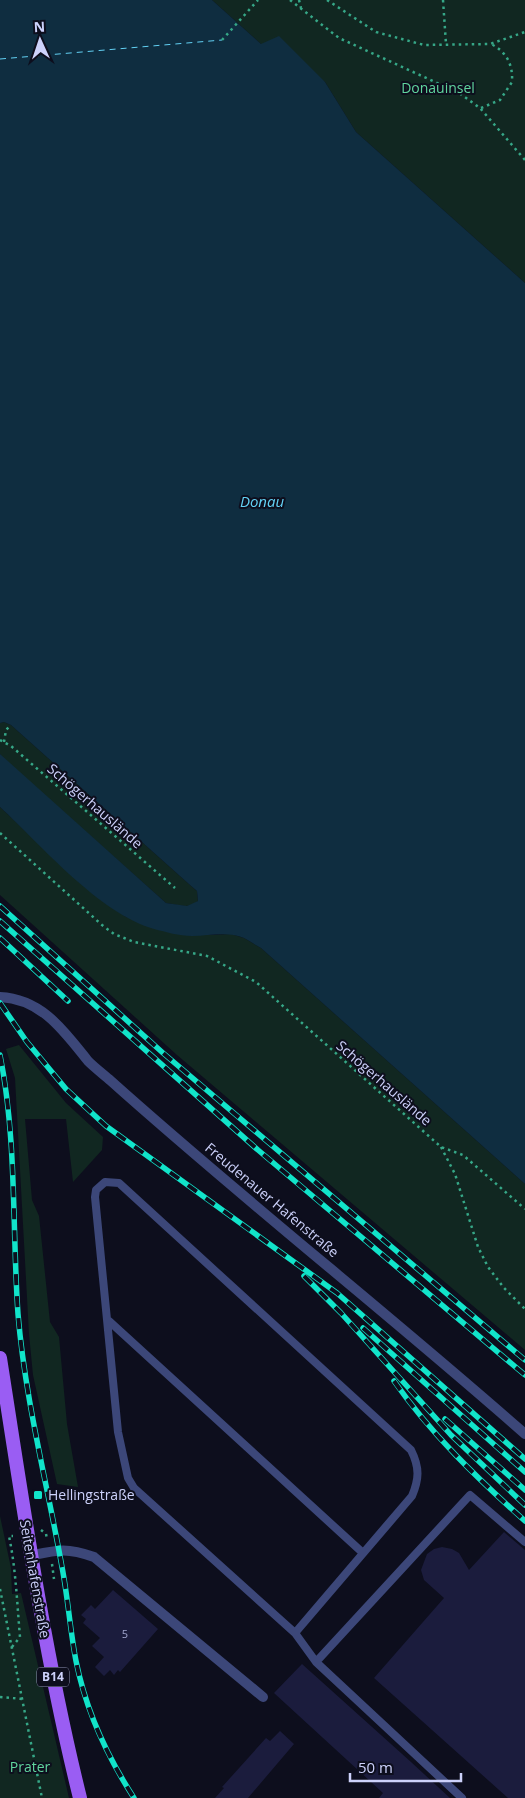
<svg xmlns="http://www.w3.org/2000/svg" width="525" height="1798" viewBox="0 0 525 1798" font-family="'Open Sans',sans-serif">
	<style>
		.green { fill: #112721 }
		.water { fill: #0f2d40 }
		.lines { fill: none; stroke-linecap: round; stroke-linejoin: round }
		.ferry { stroke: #63d1f4; stroke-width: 1; stroke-dasharray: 6 5; stroke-linecap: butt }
		.building { fill: #1b1c3d }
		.path { stroke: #36a787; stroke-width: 2.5; stroke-dasharray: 2.5 4; stroke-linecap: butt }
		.service { stroke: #3c4779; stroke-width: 8 }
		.minor { stroke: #3c4779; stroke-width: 10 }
		.primary { stroke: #9a5df3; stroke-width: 14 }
		.rail-casing { stroke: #11e4ca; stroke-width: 5.5 }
		.rail { stroke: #0d0e1d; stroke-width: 4; stroke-dasharray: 11; stroke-linecap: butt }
		.poi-dot { fill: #11e4ca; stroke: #0d0e1d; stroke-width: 2 }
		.labels { text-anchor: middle; stroke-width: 4; stroke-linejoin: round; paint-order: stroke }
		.number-label { font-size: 11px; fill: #a0a4cc }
		.shield { fill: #0d0e1d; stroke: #9397b8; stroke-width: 1 }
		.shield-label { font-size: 12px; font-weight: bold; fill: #cdd2fb }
		.park-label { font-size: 14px; fill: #60d59e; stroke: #0d0e1d }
		.street-label { font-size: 14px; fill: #cdd2fb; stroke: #0d0e1d }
		.poi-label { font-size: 14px; fill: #cdd2fb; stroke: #0d0e1d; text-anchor: start }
		.water-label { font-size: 15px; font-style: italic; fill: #63d1f4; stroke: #0d0e1d }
	</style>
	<rect width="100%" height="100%" fill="#0d0e1d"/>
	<path class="green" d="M 212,0 L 525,0 L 525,283 L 356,132 L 325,82 L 261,44 Z
		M 4,722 L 11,725 L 190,885 L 197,891 L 198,901 C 189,910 177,904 166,903 L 5,760 L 0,754 L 0,723 Z
		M 0,807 L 83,885 L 126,917 L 211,935 L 231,934 L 244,938 L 261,948 L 525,1184 L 525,1350 L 177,1055 L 0,895 Z
		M 19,1045 L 66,1103 L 103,1137 L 102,1150 L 73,1182 L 66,1119 L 25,1119 L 32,1200 L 39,1216 L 50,1322 L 59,1337 L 67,1424 L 78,1487 L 57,1484 L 33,1375 L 29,1334 L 15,1078 L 6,1049 Z
		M 0,1516 L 11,1568 L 12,1594 L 21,1593 L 69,1798 L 0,1798 Z"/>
	<path class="water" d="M 0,0 L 212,0 L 261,44 L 279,36 L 325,82 L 356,132 L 525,283 L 525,1184 L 261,948 C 255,945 250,941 244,938 C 228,931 209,936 192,936 C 179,936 166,932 154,929 C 99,913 42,846 0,807 L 0,754 L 166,903 L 187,906 L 198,901 L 197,891 L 190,885 L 11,725 L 4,722 L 0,723 Z"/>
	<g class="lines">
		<path class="ferry" d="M 0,59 L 222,40"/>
	</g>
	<path class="building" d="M 504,1532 L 525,1550 L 525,1798 L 508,1798 L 374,1678 L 444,1598 L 424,1580 L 421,1570 L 427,1554 L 434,1549 L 442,1547 L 452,1549 L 459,1553 L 469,1570 Z
		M 113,1590 L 158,1629 L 120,1672 L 118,1670 L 114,1675 L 110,1670 L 104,1676 L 95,1667 L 104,1657 L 92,1646 L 100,1638 L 83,1623 L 86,1619 L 81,1615 L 91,1605 L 95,1609 Z
		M 302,1664 L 411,1762 L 450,1798 L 379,1798 L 383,1793 L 274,1693 Z
		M 280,1731 L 294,1744 L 248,1798 L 215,1798 L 224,1788 L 222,1787 L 266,1738 L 270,1741 Z"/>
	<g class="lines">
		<path class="path" d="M 290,0 L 339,38 L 459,93 L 480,108 L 525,160
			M 299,0 L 301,8
			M 327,0 L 376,32 L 424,45 L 490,44 L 525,32
			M 443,0 L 446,44
			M 222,40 L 258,0
			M 481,108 L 500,100 L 512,82 C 513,65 507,52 491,44
			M 0,740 L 11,746 L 175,888
			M 4,742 L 6,730 L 11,725
			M 0,833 L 102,925 L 114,934 L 134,942 L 207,956 L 256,982 L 441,1147 L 463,1155 L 525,1209
			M 441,1147 L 455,1174 L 478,1247 L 488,1267 L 504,1288 L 525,1309
			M 41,1530 L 46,1534 L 47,1539
			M 52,1564 L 54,1579
			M 0,1589 L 42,1798
			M 12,1647 L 20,1637 C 17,1603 16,1570 9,1536 L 13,1536
			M 0,1697 L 23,1699"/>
		<path class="service" d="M 109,1321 L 363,1553
			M 295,1633 L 412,1496 C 419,1479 420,1468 411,1450 L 119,1183 L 105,1182 L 96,1190 L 95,1197 L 118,1432 L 128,1478 L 134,1488 L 295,1633 L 316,1662 L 462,1798
			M 316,1662 L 470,1495 L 525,1542"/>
		<path class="minor" d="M 0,997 C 42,999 64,1031 88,1061 C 95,1068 103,1074 111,1081 C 246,1202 389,1314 525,1434
			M 29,1556 C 57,1550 66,1547 94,1557 L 263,1697"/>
		<path class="primary" d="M 0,1358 C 23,1505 44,1653 80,1798"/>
		<defs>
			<path id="rail" d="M 0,906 L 163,1053 L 525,1360
				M 0,921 L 258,1150 L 525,1375
				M 0,938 L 68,1001
				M 0,1003 L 27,1042 L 66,1089 L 106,1126 L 337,1293 L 525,1459
				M 0,1055 C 17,1140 12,1228 18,1314 C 25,1399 47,1483 62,1567 C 68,1598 70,1630 76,1661 C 86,1711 107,1756 134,1798
				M 304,1276 L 341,1313 L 451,1435 L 525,1505
				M 363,1328 L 525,1472
				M 394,1381 C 431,1434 477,1478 525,1521
				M 445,1419 L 525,1490"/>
		</defs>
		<use href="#rail" class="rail-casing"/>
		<use href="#rail" class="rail"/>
	</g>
	<rect class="poi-dot" x="33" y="1490" width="10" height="10" rx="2.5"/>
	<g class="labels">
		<g class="number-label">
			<text x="125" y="1638">5</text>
		</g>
		<rect class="shield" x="37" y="1667.5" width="32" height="19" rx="4"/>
		<g class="shield-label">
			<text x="53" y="1681">B14</text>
		</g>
		<g class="park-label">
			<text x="438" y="93">Donauinsel</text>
			<text x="30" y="1772">Prater</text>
		</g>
		<g class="street-label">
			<text transform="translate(95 806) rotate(41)" y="5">Schögerhauslände</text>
			<text transform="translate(384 1083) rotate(41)" y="5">Schögerhauslände</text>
			<text transform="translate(272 1200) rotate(40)" y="5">Freudenauer Hafenstraße</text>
			<text transform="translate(35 1579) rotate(80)" y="5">Seitenhafenstraße</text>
		</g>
		<g class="poi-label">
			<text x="48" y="1500">Hellingstraße</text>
		</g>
		<g class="water-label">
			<text x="262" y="507">Donau</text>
		</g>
	</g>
	<g transform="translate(40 40) rotate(357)" stroke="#0d0e1d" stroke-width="4" paint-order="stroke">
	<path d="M0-4L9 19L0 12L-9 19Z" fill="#cdd2fb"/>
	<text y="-8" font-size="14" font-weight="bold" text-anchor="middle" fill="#cdd2fb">N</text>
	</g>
	<path d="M350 1773v8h111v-8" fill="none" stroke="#cdd2fb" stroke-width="2.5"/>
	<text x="358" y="1773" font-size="15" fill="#cdd2fb" stroke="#0d0e1d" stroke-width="4" paint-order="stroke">50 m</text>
</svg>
